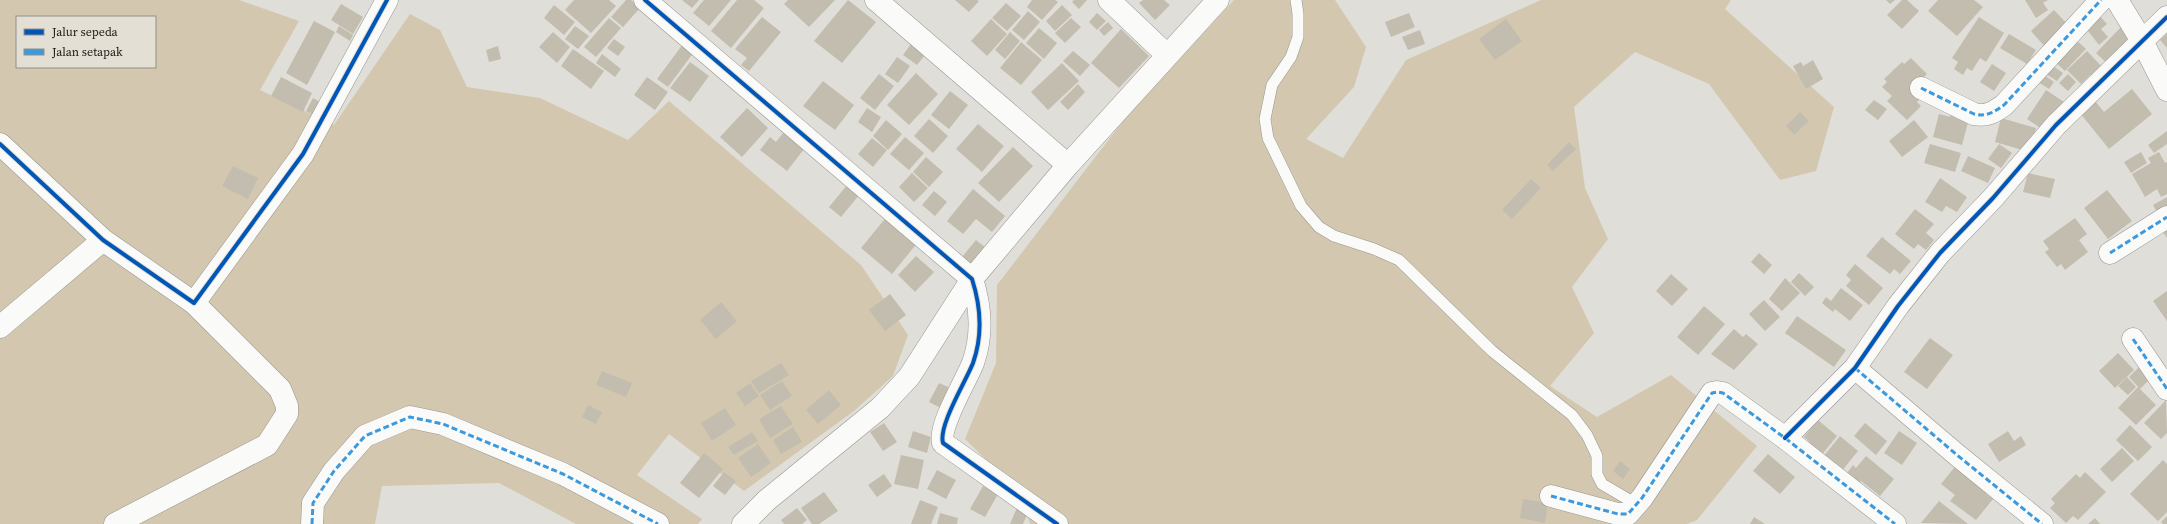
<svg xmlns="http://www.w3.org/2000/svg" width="2167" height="524" viewBox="0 0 2167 524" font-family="'Source Serif 4',serif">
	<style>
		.green { fill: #d3c8af; fill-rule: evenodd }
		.building { fill: #c3bdaf }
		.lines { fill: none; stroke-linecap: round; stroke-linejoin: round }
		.lane-casing { stroke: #979591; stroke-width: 12 }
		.street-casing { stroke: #979591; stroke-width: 23 }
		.lane { stroke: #fafaf9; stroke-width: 11 }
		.street { stroke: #fafaf9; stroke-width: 22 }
		.quiet { stroke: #3b9ade; stroke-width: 3; stroke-dasharray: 6 3; stroke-linecap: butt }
		.cycleway-casing { stroke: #e3dfd5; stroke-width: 6 }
		.cycleway { stroke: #0057b8; stroke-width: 4 }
	</style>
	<rect width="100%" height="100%" fill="#e0ded8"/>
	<path class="green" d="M 0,0 L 239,0 L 299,21 L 260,90 L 334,125 L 410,14 L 440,30 L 467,87 L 540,98 L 628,140 L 669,101 L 861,265 L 908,335 L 893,376 L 854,411 L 744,491 L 669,434 L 637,475 L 702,519 L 698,524 L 576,524 L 499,483 L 382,486 L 375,524 L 0,524 ZM 17,17 L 155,17 L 155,67 L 17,67 Z
		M 1234,0 L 1335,0 L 1366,47 L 1354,87 L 1306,139 L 1343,158 L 1406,60 L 1541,0 L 1731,0 L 1725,9 L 1834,107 L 1816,171 L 1780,180 L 1709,84 L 1635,52 L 1574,107 L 1585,188 L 1608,239 L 1572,287 L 1594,333 L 1550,386 L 1597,417 L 1671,375 L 1757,446 L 1697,520 L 1687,524 L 1030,524 L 1023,496 L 965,439 L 996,363 L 997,285 L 1123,121 Z"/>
	<path class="building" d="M 574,0 L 609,0 L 616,6 L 591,33 L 565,10 Z
		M 626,0 L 631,0 L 640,8 L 623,27 L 611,17 Z
		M 682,0 L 699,0 L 692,8 Z
		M 704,0 L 731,0 L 709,26 L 693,13 Z
		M 737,0 L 754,0 L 764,8 L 731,48 L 711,31 Z
		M 788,0 L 835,0 L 809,27 L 784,4 Z
		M 848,0 L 876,22 L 842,63 L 814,41 Z
		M 955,0 L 977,0 L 979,1 L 969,12 Z
		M 1032,0 L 1055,0 L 1058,2 L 1042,20 L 1027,7 Z
		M 1074,0 L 1087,0 L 1079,9 L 1072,2 Z
		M 1143,0 L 1164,0 L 1170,5 L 1155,20 L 1139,3 Z
		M 1886,0 L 1895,0 L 1890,4 Z
		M 1902,0 L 1907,0 L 1919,11 L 1902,29 L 1887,15 Z
		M 1938,0 L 1974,0 L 1983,7 L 1957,36 L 1928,11 Z
		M 2025,0 L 2048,0 L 2043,3 L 2048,10 L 2036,18 Z
		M 1006,3 L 1021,16 L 1007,31 L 992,18 Z
		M 341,4 L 363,17 L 353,34 L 331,20 Z
		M 554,5 L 575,22 L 564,35 L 544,18 Z
		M 1062,5 L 1072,15 L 1055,31 L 1046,21 Z
		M 2054,10 L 2070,27 L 2046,48 L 2031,31 Z
		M 1028,11 L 1040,22 L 1024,40 L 1012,30 Z
		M 1097,13 L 1106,21 L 1097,30 L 1089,22 Z
		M 1409,13 L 1415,27 L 1391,37 L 1385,22 Z
		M 2098,14 L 2107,24 L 2101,29 L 2108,37 L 2099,45 L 2084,26 Z
		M 762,17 L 781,32 L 749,71 L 741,65 L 747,58 L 735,49 Z
		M 1979,17 L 2004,33 L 1986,62 L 1980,58 L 1972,71 L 1967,68 L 1963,75 L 1954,69 L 1958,62 L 1952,58 Z
		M 609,18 L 621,28 L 596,57 L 584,47 Z
		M 1071,18 L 1081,27 L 1065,43 L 1055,33 Z
		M 991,19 L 1007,34 L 987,56 L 971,41 Z
		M 1506,19 L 1522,41 L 1495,60 L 1479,39 Z
		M 314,21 L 335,32 L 307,85 L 286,73 Z
		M 1108,22 L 1113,28 L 1104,36 L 1099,30 Z
		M 339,26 L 353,35 L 350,41 L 336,32 Z
		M 575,26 L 589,36 L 578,49 L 565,39 Z
		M 2122,26 L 2131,35 L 2125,42 L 2131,47 L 2111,67 L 2096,53 Z
		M 1039,28 L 1057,43 L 1044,59 L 1026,43 Z
		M 1121,29 L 1149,56 L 1119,88 L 1091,63 Z
		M 1420,30 L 1425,44 L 1408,50 L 1402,37 Z
		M 553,32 L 570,47 L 557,63 L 539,47 Z
		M 1010,32 L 1020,41 L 1005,59 L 995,50 Z
		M 2009,34 L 2036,50 L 2027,64 L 2000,48 Z
		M 2167,34 L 2167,48 L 2160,40 Z
		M 2073,37 L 2086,49 L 2065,71 L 2052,59 Z
		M 614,39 L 625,47 L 618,56 L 607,48 Z
		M 1021,42 L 1042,60 L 1021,85 L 1000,68 Z
		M 683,44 L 694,52 L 668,87 L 657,79 Z
		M 911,44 L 925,55 L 917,65 L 903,55 Z
		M 498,46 L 501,59 L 489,62 L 486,50 Z
		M 573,49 L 604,71 L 591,89 L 561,66 Z
		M 1073,51 L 1090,65 L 1080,76 L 1063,61 Z
		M 2087,51 L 2104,69 L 2094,79 L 2090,75 L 2081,84 L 2067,70 Z
		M 602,54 L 621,69 L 615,77 L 596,63 Z
		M 897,57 L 910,66 L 898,83 L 885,74 Z
		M 1911,58 L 1927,74 L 1920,81 L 1921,98 L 1917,102 L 1921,106 L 1907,120 L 1887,101 L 1892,96 L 1882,87 L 1887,82 L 1884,79 L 1902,62 L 1904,64 Z
		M 1813,60 L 1823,79 L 1806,89 L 1793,66 L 1801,62 L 1803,66 Z
		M 690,62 L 709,76 L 690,102 L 670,88 Z
		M 2047,62 L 2063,73 L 2057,81 L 2041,71 Z
		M 1062,63 L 1079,81 L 1048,110 L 1031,92 Z
		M 1992,64 L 2006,73 L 1994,91 L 1980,82 Z
		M 2040,72 L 2054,82 L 2049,89 L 2035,80 Z
		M 916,73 L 938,94 L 909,125 L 887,105 Z
		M 879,74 L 894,86 L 875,110 L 860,98 Z
		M 2068,74 L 2076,82 L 2068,91 L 2059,83 Z
		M 281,77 L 312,93 L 303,112 L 271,96 Z
		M 647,77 L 668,92 L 655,110 L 634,95 Z
		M 823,81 L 854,105 L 835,130 L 803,106 Z
		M 1078,84 L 1085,92 L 1068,110 L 1060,102 Z
		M 2132,89 L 2152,114 L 2109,149 L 2080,113 L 2095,101 L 2104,112 Z
		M 2046,90 L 2064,102 L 2045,131 L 2027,119 Z
		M 950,91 L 968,105 L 949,129 L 931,115 Z
		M 313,98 L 327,106 L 321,119 L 306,111 Z
		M 1874,100 L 1887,109 L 1878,120 L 1865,110 Z
		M 747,108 L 768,128 L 742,157 L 720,137 Z
		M 867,108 L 881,117 L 872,132 L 858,122 Z
		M 1951,110 L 1970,115 L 1962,145 L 1933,137 L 1939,114 L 1950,117 Z
		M 1800,112 L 1809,121 L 1794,135 L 1786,126 Z
		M 2001,118 L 2036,128 L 2029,152 L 1995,142 Z
		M 929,119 L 948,136 L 933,153 L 914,136 Z
		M 886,120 L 902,134 L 888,150 L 873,136 Z
		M 1914,120 L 1928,137 L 1902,157 L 1889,141 Z
		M 978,124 L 1004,146 L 982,172 L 956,149 Z
		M 787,128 L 808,144 L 787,171 L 760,150 L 770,137 L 776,142 Z
		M 2167,131 L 2167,144 L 2154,153 L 2148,145 Z
		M 905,137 L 924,153 L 909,170 L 890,154 Z
		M 872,138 L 887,150 L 873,167 L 858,154 Z
		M 1569,142 L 1576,149 L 1553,171 L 1547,165 Z
		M 1930,144 L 1961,153 L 1955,172 L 1924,163 Z
		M 1999,144 L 2012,153 L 2001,168 L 1988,159 Z
		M 1013,147 L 1033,166 L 999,202 L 978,183 Z
		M 2141,152 L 2147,163 L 2131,173 L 2124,162 Z
		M 2159,152 L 2165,163 L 2167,162 L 2167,194 L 2161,197 L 2157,189 L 2145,197 L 2132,174 L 2151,163 L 2148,158 Z
		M 1968,156 L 1995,168 L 1988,183 L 1961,171 Z
		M 926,157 L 943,172 L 929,187 L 913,172 Z
		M 233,166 L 258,178 L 248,199 L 222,186 Z
		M 912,173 L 928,188 L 914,202 L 899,187 Z
		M 2028,173 L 2055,179 L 2050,198 L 2023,192 Z
		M 1940,178 L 1967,197 L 1957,212 L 1946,206 L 1942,212 L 1925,202 Z
		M 1531,179 L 1541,188 L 1512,219 L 1502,210 Z
		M 848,184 L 860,194 L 841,217 L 829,207 Z
		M 973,189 L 1005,216 L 992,232 L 976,219 L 963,234 L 947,221 Z
		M 2107,190 L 2132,221 L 2108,239 L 2084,208 Z
		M 934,191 L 947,202 L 935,216 L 922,205 Z
		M 2167,197 L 2167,210 L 2159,215 L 2153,205 Z
		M 1915,209 L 1934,224 L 1926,233 L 1934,240 L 1926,250 L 1918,244 L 1914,249 L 1895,234 Z
		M 888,215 L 919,241 L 892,274 L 861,248 Z
		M 2075,218 L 2087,234 L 2079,240 L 2088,252 L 2065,270 L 2061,264 L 2057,267 L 2045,252 L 2049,249 L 2043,241 Z
		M 2167,224 L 2167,238 L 2160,228 Z
		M 1882,237 L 1911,261 L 1900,274 L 1894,269 L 1890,274 L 1866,256 Z
		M 976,240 L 986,248 L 973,265 L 962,257 Z
		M 1759,253 L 1772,265 L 1764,274 L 1751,262 Z
		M 916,256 L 934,272 L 915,292 L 898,275 Z
		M 1855,264 L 1883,288 L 1869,305 L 1846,286 L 1851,280 L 1846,275 Z
		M 1799,273 L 1814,287 L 1805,296 L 1791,282 Z
		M 1671,274 L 1688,289 L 1672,306 L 1656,291 Z
		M 1785,278 L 1800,293 L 1782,311 L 1769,299 Z
		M 1841,288 L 1863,305 L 1850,321 L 1835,309 L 1833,312 L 1822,303 L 1826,297 L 1831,301 Z
		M 2167,291 L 2167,321 L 2153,301 Z
		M 890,294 L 906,315 L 885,331 L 869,310 Z
		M 1764,300 L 1780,317 L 1765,331 L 1749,314 Z
		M 721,302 L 737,321 L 716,339 L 700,320 Z
		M 1704,306 L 1725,324 L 1698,355 L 1677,337 Z
		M 1797,316 L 1846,350 L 1834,367 L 1785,333 Z
		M 1734,329 L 1743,337 L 1746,334 L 1758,344 L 1734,370 L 1711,354 Z
		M 1930,338 L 1953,355 L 1927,389 L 1904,372 Z
		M 2118,353 L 2134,370 L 2115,388 L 2099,371 Z
		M 2144,362 L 2155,374 L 2140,389 L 2129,377 Z
		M 781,363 L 789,375 L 759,393 L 751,381 Z
		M 602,371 L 632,383 L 626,397 L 596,385 Z
		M 2127,377 L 2136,387 L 2128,395 L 2118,386 Z
		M 782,381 L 792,396 L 770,410 L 760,395 Z
		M 750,383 L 759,396 L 745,406 L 736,393 Z
		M 939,383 L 955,390 L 945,410 L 929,402 Z
		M 2138,387 L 2156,405 L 2136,425 L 2118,408 Z
		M 829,390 L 841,405 L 818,424 L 806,410 Z
		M 2166,400 L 2167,433 L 2161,439 L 2144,423 Z
		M 588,405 L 602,412 L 596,424 L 582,417 Z
		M 781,406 L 793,424 L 770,438 L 759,419 Z
		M 725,408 L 736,425 L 712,441 L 701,423 Z
		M 1818,420 L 1837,436 L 1820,457 L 1805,445 L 1809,441 L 1804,437 Z
		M 884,423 L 897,442 L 883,451 L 870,432 Z
		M 1865,423 L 1887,441 L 1876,455 L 1854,436 Z
		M 2130,425 L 2152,447 L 2138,461 L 2116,440 Z
		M 793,427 L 802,442 L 781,454 L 773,440 Z
		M 913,431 L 931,437 L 927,453 L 908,447 Z
		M 1899,431 L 1917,443 L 1902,465 L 1884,453 Z
		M 2008,431 L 2014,441 L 2021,436 L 2026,445 L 1999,462 L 1988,444 Z
		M 752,432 L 758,441 L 734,455 L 728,447 Z
		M 1840,436 L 1858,451 L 1841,472 L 1823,457 Z
		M 758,444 L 771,463 L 751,477 L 738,458 Z
		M 2122,448 L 2134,461 L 2112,482 L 2100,469 Z
		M 704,453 L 723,469 L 699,498 L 680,483 Z
		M 1768,454 L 1795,477 L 1780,494 L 1753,471 Z
		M 901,455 L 924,460 L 918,489 L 894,484 Z
		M 1866,456 L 1894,479 L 1880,496 L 1861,481 L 1857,487 L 1844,477 L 1853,465 L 1856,468 Z
		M 2163,460 L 2167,464 L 2167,512 L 2158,521 L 2130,494 Z
		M 1620,461 L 1630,469 L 1623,479 L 1613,471 Z
		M 1958,463 L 1990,489 L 1986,494 L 1993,499 L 1976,520 L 1950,501 L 1955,495 L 1941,484 Z
		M 937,470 L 956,480 L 946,499 L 927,489 Z
		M 724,472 L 736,481 L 725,495 L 713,486 Z
		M 2085,472 L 2106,492 L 2078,520 L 2073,516 L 2066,523 L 2050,508 L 2055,503 L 2051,499 L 2076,474 L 2080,478 Z
		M 884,474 L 892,486 L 877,497 L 868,485 Z
		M 983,486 L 998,494 L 985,517 L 970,509 Z
		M 824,492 L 838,511 L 819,524 L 812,524 L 801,508 Z
		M 1523,499 L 1548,503 L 1545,523 L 1520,518 Z
		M 920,500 L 938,507 L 931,524 L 911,524 Z
		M 1939,501 L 1968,524 L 1921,523 Z
		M 1019,503 L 1030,508 L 1023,524 L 1010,524 Z
		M 797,508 L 807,520 L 802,524 L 784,524 L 781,520 Z
		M 940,513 L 958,518 L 957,524 L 937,524 Z
		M 2167,516 L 2167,524 L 2163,524 L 2161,522 Z
		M 1754,517 L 1765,524 L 1750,524 Z
		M 2095,518 L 2100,524 L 2088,524 Z"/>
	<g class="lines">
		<defs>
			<path id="lane" d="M 1296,0 L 1298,14 L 1298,37 L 1291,57 L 1272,85 L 1265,119 L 1268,138 L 1301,206 L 1319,227 L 1334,236 L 1374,249 L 1399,260 L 1492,351 L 1572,415 L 1587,435 L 1597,456 L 1597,474 L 1602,484 L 1631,501 L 1638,502"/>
			<path id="street" d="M 645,0 L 972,279 C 981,307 983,335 973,363 C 966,381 938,426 943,443 L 1057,524
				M 876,0 L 1068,165
				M 1109,0 L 1167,55
				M 2117,0 L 2142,41 L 2167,90
				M 1921,88 L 1974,114 C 1987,117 1994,112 2004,105 L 2101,0
				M 0,144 L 103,240 L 194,303 L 303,154 L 387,0
				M 2110,253 L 2167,217
				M 0,327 L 103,240
				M 2133,339 L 2167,389
				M 1855,368 L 1957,455 L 2042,524
				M 1785,438 L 1855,368 L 1898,306 L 1940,253 L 1993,198 L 2056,125 L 2167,17
				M 1551,496 L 1618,514 L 1628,514 L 1642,498 L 1712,393 L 1717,392 L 1723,393 L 1785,438 L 1895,524
				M 115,524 L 267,445 L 287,414 L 287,406 L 280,389 L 194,303
				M 312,524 L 313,503 L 334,471 L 365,436 L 410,417 L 443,424 L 563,474 L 658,524
				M 743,524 L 767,500 L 880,408 L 909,377 L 972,279 L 1068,165 L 1218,0"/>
		</defs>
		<use href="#lane" class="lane-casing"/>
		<use href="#street" class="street-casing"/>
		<use href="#lane" class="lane"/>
		<use href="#street" class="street"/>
		<path class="quiet" d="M 1921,88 L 1974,114 C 1987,117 1994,112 2004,105 L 2101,0
			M 2110,253 L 2167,217
			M 2133,339 L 2167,389
			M 1855,368 L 1957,455 L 2042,524
			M 1551,496 L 1618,514 L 1628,514 L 1642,498 L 1712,393 L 1717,392 L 1723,393 L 1785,438 L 1895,524
			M 312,524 L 313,503 L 334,471 L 365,436 L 410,417 L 443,424 L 563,474 L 658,524"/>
		<defs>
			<path id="cycleway" d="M 645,0 L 972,279 C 981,307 983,335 973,363 C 966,381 938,426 943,443 L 1057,524
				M 0,144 L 103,240 L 194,303 L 303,154 L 387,0
				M 1785,438 L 1855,368 L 1898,306 L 1940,253 L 1993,198 L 2056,125 L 2167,17"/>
		</defs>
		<use href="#cycleway" class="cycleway-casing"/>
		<use href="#cycleway" class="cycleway"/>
	</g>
	<rect x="16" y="16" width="140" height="52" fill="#e3dfd5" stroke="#928f87"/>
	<rect x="24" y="29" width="20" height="6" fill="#0057b8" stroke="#928f87"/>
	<text x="52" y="36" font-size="12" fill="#181713">Jalur sepeda</text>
	<rect x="24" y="49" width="20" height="6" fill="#3b9ade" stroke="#928f87"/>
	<text x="52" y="56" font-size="12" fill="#181713">Jalan setapak</text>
</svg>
